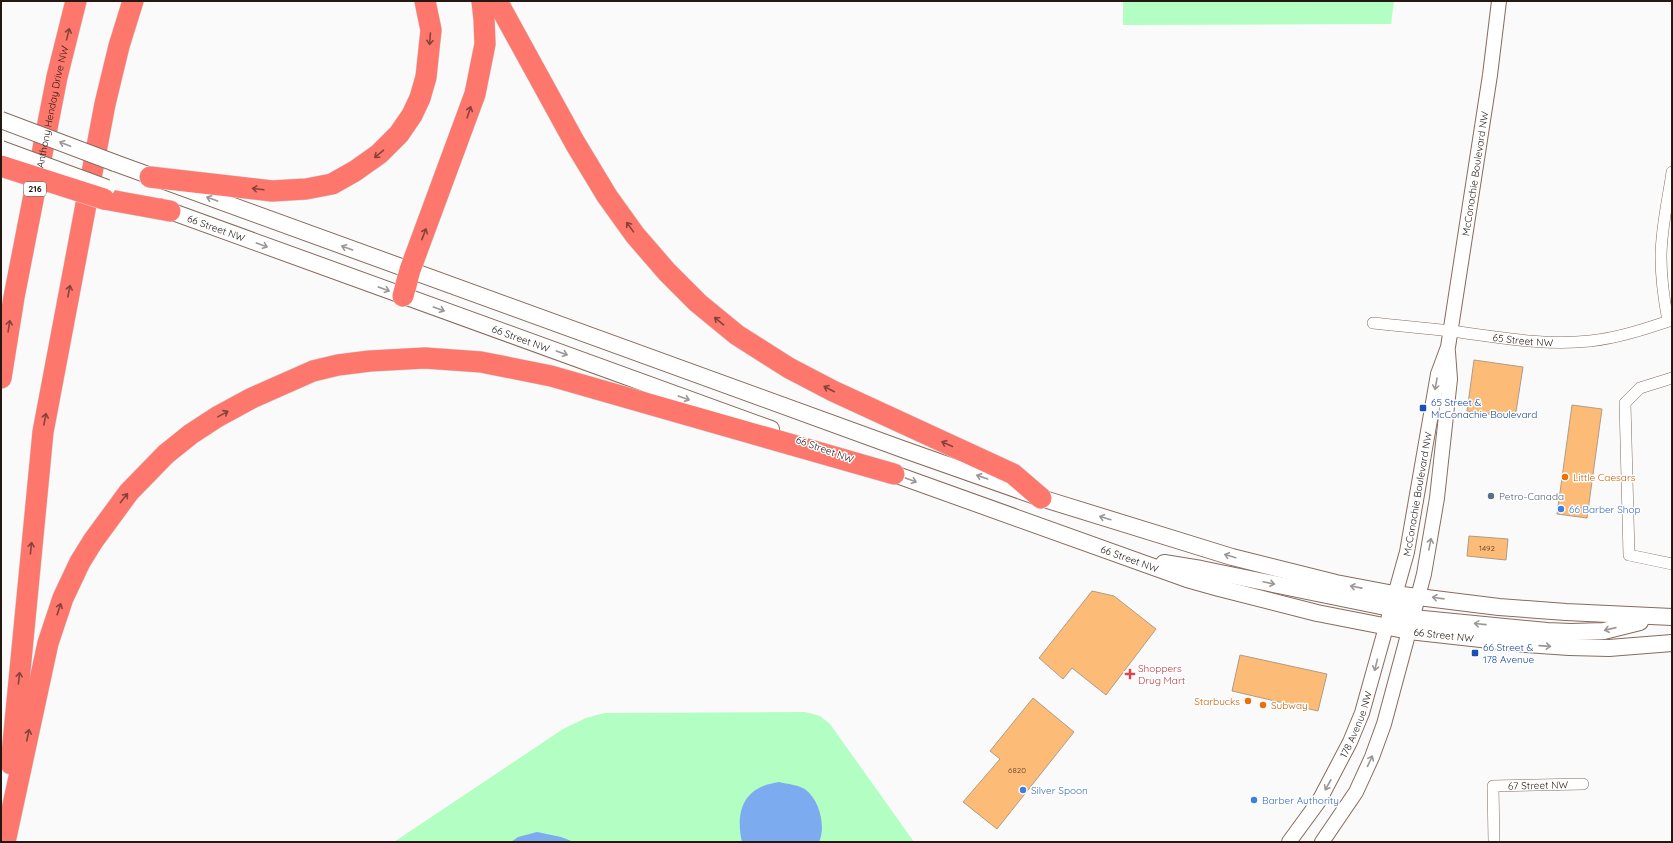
<svg xmlns="http://www.w3.org/2000/svg" width="1673" height="843" viewBox="0 0 1673 843" font-family="Quicksand,sans-serif">
	<style>
		.green { fill: #b2fec3 }
		.water { fill: #7cabf0 }
		.building { fill: #fcbb77; stroke: #b29b84 }
		.lines { fill: none; stroke-linecap: round; stroke-linejoin: round }
		.minor-casing { stroke: #876b5d; stroke-width: 12 }
		.tertiary-casing { stroke: #876b5d; stroke-width: 16 }
		.secondary-casing { stroke: #876b5d; stroke-width: 18 }
		.motorway-casing { stroke: #d8d5d5; stroke-width: 22 }
		.minor { stroke: #fff; stroke-width: 11 }
		.tertiary { stroke: #fff; stroke-width: 14 }
		.secondary { stroke: #fff; stroke-width: 16 }
		.motorway { stroke: #fd776c; stroke-width: 21 }
		.secondary-bridge-casing { stroke: #876b5d; stroke-width: 18; stroke-linecap: butt }
		.motorway-bridge-casing { stroke: #d8d5d5; stroke-width: 22; stroke-linecap: butt }
		.secondary-bridge { stroke: #fff; stroke-width: 16 }
		.motorway-bridge { stroke: #fd776c; stroke-width: 21 }
		.oneway { stroke: #86433b }
		.oneway2 { stroke: #9c9795 }
		.transit-dot { fill: #1a4fb4; stroke: #fff; stroke-width: 1.5 }
		.food-dot { fill: #e8710a; stroke: #fff; stroke-width: 1.5 }
		.service-dot { fill: #5c6f8a; stroke: #fff; stroke-width: 1.5 }
		.shop-dot { fill: #3f7fe0; stroke: #fff; stroke-width: 1.5 }
		.health-dot { fill: #e0444e; stroke: #fff; stroke-width: 1.5 }
		.labels { text-anchor: middle; stroke-width: 3; stroke-linejoin: round; paint-order: stroke }
		.number-label { font-size: 8px; fill: #5a412c }
		.shield { fill: #fff; stroke: #665d5a; stroke-width: 1 }
		.shield-label { font-size: 9px; font-weight: bold; fill: #241813 }
		.street-label { font-size: 10px; fill: #241813; stroke: #fff }
		.transit-label { font-size: 10px; fill: #164399; stroke: #fff; text-anchor: start }
		.food-label { font-size: 10px; fill: #c56008; stroke: #fff; text-anchor: start }
		.service-label { font-size: 10px; fill: #4e5e75; stroke: #fff; text-anchor: start }
		.shop-label { font-size: 10px; fill: #366cbe; stroke: #fff; text-anchor: start }
		.health-label { font-size: 10px; fill: #be3a42; stroke: #fff; text-anchor: start }
	</style>
	<rect width="100%" height="100%" fill="#fafafa"/>
	<path class="green" d="M 1123,1 L 1394,1 L 1391,24 L 1123,25 Z
		M 805,712 L 820,716 L 830,724 L 914,842 L 394,842 L 563,729 L 586,718 L 604,713 Z"/>
	<path class="water" d="M 779,782 C 787,784 800,785 806,790 C 820,801 826,827 819,842 L 742,842 C 737,821 739,797 761,787 C 767,784 774,783 779,782 Z
		M 537,832 L 561,837 L 574,842 L 511,842 L 518,837 Z"/>
	<path class="building" d="M 1474,360 L 1523,367 L 1515,418 L 1467,411 Z
		M 1572,405 L 1602,409 L 1587,518 L 1557,514 Z
		M 1469,536 L 1508,539 L 1506,560 L 1467,556 Z
		M 1092,591 L 1114,596 L 1156,629 L 1106,695 L 1072,668 L 1063,679 L 1039,658 Z
		M 1240,655 L 1327,674 L 1318,711 L 1232,691 Z
		M 1033,698 L 1074,732 L 997,829 L 963,802 L 1000,759 L 990,751 Z"/>
	<g class="lines">
		<defs>
			<g id="minor">
				<path d="M 1668,321 C 1664,300 1661,279 1661,257 C 1661,229 1668,200 1672,172"/>
				<path id="s1" d="M 1373,323 C 1399,326 1425,328 1451,331 C 1497,337 1544,346 1590,341 C 1618,338 1645,329 1672,320"/>
				<path d="M 1672,378 L 1640,388 L 1625,403 L 1629,555 L 1672,564"/>
				<path id="s2" d="M 1494,842 L 1493,786 L 1583,784"/>
			</g>
			<g id="tertiary">
				<path id="s3" d="M 1289,842 L 1319,801 L 1350,742 L 1362,713 L 1407,552 L 1438,374 L 1448,347 L 1490,75 L 1499,1"/>
				<path d="M 1322,842 L 1356,792 L 1372,757 L 1384,724 L 1409,631 L 1424,574 L 1437,498 L 1450,379 L 1448,352"/>
			</g>
			<g id="secondary">
				<path d="M 115,163 L 905,450 L 1041,498 L 1232,557 L 1336,583 L 1394,594 L 1499,607 L 1566,612 L 1672,617"/>
				<path id="s4" d="M 159,207 L 771,429"/>
				<path id="s5" d="M 883,470 L 1187,579 L 1219,588 L 1317,613 L 1409,631 L 1526,644 L 1569,647 L 1609,648 L 1672,643"/>
				<path d="M 1164,563 L 1201,569 L 1390,608 C 1402,607 1409,604 1418,596"/>
				<path d="M 1385,627 L 1400,620 L 1413,618 L 1547,631 L 1571,632 L 1604,631 L 1640,622"/>
			</g>
			<g id="motorway">
				<path d="M 497,1 L 575,143 L 607,196 L 635,235 L 667,272 L 698,303 L 737,335 L 789,368 L 833,391 L 1013,474 L 1041,498"/>
				<path d="M 150,177 L 272,191 L 306,189 L 332,184 L 355,171 L 379,154 L 399,134 L 412,115 L 420,98 L 426,77 L 431,30 L 425,1"/>
				<path d="M 104,199 L 170,211"/>
				<path d="M 403,296 L 410,270 L 475,94 L 485,44 L 484,19 L 482,1"/>
				<path id="s6" d="M 1,378 L 14,297 L 57,77 L 76,1"/>
				<path d="M 11,764 L 43,432 L 105,104 L 119,46 L 133,1"/>
				<path d="M 5,842 L 48,643 L 63,598 L 80,562 L 93,541 L 129,492 L 166,454 L 191,434 L 217,417 L 252,398 L 313,371 L 338,365 L 370,361 L 425,358 L 481,362 L 551,376 L 894,474"/>
			</g>
		</defs>
		<use href="#minor" class="minor-casing"/>
		<use href="#tertiary" class="tertiary-casing"/>
		<use href="#secondary" class="secondary-casing"/>
		<use href="#motorway" class="motorway-casing"/>
		<use href="#minor" class="minor"/>
		<use href="#tertiary" class="tertiary"/>
		<use href="#secondary" class="secondary"/>
		<use href="#motorway" class="motorway"/>
		<defs>
			<path id="secondary-bridge" d="M 1,120 L 115,163
				M 1,149 L 107,188"/>
			<path id="motorway-bridge" d="M 1,166 L 104,199"/>
		</defs>
		<use href="#secondary-bridge" class="secondary-bridge-casing"/>
		<use href="#motorway-bridge" class="motorway-bridge-casing"/>
		<use href="#secondary-bridge" class="secondary-bridge"/>
		<use href="#motorway-bridge" class="motorway-bridge"/>
	</g>
	<defs><path id="oneway-shaft" d="M-6 0H5M1.5-3L5.5 0L1.5 3" fill="none" stroke-width="1.6" stroke-linecap="round" stroke-linejoin="round"/></defs>
	<g class="oneway">
		<use href="#oneway-shaft" transform="translate(68 34) rotate(-76)"/>
		<use href="#oneway-shaft" transform="translate(430 39) rotate(94)"/>
		<use href="#oneway-shaft" transform="translate(469 112) rotate(-72)"/>
		<use href="#oneway-shaft" transform="translate(379 154) rotate(140)"/>
		<use href="#oneway-shaft" transform="translate(258 189) rotate(-173)"/>
		<use href="#oneway-shaft" transform="translate(630 227) rotate(-126)"/>
		<use href="#oneway-shaft" transform="translate(424 234) rotate(-69)"/>
		<use href="#oneway-shaft" transform="translate(69 291) rotate(-79)"/>
		<use href="#oneway-shaft" transform="translate(719 321) rotate(-140)"/>
		<use href="#oneway-shaft" transform="translate(9 326) rotate(-81)"/>
		<use href="#oneway-shaft" transform="translate(829 389) rotate(-153)"/>
		<use href="#oneway-shaft" transform="translate(223 414) rotate(-29)"/>
		<use href="#oneway-shaft" transform="translate(45 419) rotate(-79)"/>
		<use href="#oneway-shaft" transform="translate(947 444) rotate(-156)"/>
		<use href="#oneway-shaft" transform="translate(124 498) rotate(-52)"/>
		<use href="#oneway-shaft" transform="translate(31 548) rotate(-84)"/>
		<use href="#oneway-shaft" transform="translate(59 609) rotate(-72)"/>
		<use href="#oneway-shaft" transform="translate(19 678) rotate(-84)"/>
		<use href="#oneway-shaft" transform="translate(28 735) rotate(-78)"/>
	</g>
	<g class="oneway2">
		<use href="#oneway-shaft" transform="translate(65 144) rotate(-159)"/>
		<use href="#oneway-shaft" transform="translate(212 199) rotate(-160)"/>
		<use href="#oneway-shaft" transform="translate(262 245) rotate(20)"/>
		<use href="#oneway-shaft" transform="translate(347 248) rotate(-160)"/>
		<use href="#oneway-shaft" transform="translate(384 289) rotate(20)"/>
		<use href="#oneway-shaft" transform="translate(439 309) rotate(20)"/>
		<use href="#oneway-shaft" transform="translate(562 353) rotate(20)"/>
		<use href="#oneway-shaft" transform="translate(1436 384) rotate(100)"/>
		<use href="#oneway-shaft" transform="translate(684 398) rotate(20)"/>
		<use href="#oneway-shaft" transform="translate(982 477) rotate(-161)"/>
		<use href="#oneway-shaft" transform="translate(911 480) rotate(20)"/>
		<use href="#oneway-shaft" transform="translate(1105 518) rotate(-163)"/>
		<use href="#oneway-shaft" transform="translate(1430 544) rotate(-79)"/>
		<use href="#oneway-shaft" transform="translate(1230 556) rotate(-163)"/>
		<use href="#oneway-shaft" transform="translate(1269 583) rotate(12)"/>
		<use href="#oneway-shaft" transform="translate(1356 587) rotate(-169)"/>
		<use href="#oneway-shaft" transform="translate(1438 598) rotate(-172)"/>
		<use href="#oneway-shaft" transform="translate(1480 624) rotate(-174)"/>
		<use href="#oneway-shaft" transform="translate(1610 629) rotate(167)"/>
		<use href="#oneway-shaft" transform="translate(1545 646) rotate(4)"/>
		<use href="#oneway-shaft" transform="translate(1376 665) rotate(104)"/>
		<use href="#oneway-shaft" transform="translate(1370 761) rotate(-65)"/>
		<use href="#oneway-shaft" transform="translate(1328 785) rotate(119)"/>
	</g>
	<g class="transit-dot">
		<rect x="1419" y="404" width="8" height="8" rx="2"/>
		<rect x="1471" y="649" width="8" height="8" rx="2"/>
	</g>
	<g class="food-dot">
		<circle cx="1565" cy="477" r="4"/>
		<circle cx="1248" cy="701" r="4"/>
		<circle cx="1263" cy="705" r="4"/>
	</g>
	<circle class="service-dot" cx="1491" cy="496" r="4"/>
	<g class="shop-dot">
		<circle cx="1561" cy="509" r="4"/>
		<circle cx="1023" cy="790" r="4"/>
		<circle cx="1254" cy="800" r="4"/>
	</g>
	<path class="health-dot" d="M1128 668h4v4h4v4h-4v4h-4v-4h-4v-4h4z"/>
	<g class="labels">
		<g class="number-label">
			<text x="1487" y="551">1492</text>
			<text x="1017" y="773">6820</text>
		</g>
		<rect class="shield" x="24" y="182" width="22" height="14" rx="3"/>
		<g class="shield-label">
			<text x="35" y="192">216</text>
		</g>
		<g class="street-label">
			<text dy="4" stroke="none"><textPath href="#s6" startOffset="276">Anthony Henday Drive NW</textPath></text>
			<text dy="4" stroke="none"><textPath href="#s3" startOffset="701">McConachie Boulevard NW</textPath></text>
			<text dy="4" stroke="none"><textPath href="#s4" startOffset="61">66 Street NW</textPath></text>
			<text dy="4" stroke="none"><textPath href="#s4" startOffset="385">66 Street NW</textPath></text>
			<text dy="4" stroke="none"><textPath href="#s1" startOffset="151">65 Street NW</textPath></text>
			<text transform="translate(825 449) rotate(20)" y="4">66 Street NW</text>
			<text dy="4" stroke="none"><textPath href="#s3" startOffset="375">McConachie Boulevard NW</textPath></text>
			<text dy="4" stroke="none"><textPath href="#s5" startOffset="262">66 Street NW</textPath></text>
			<text dy="4" stroke="none"><textPath href="#s5" startOffset="586">66 Street NW</textPath></text>
			<text dy="4" stroke="none"><textPath href="#s3" startOffset="136">178 Avenue NW</textPath></text>
			<text dy="4" stroke="none"><textPath href="#s2" startOffset="101">67 Street NW</textPath></text>
		</g>
		<g class="transit-label">
			<text x="1431" y="406">65 Street &amp;<tspan x="1431" dy="12">McConachie Boulevard</tspan></text>
			<text x="1483" y="651">66 Street &amp;<tspan x="1483" dy="12">178 Avenue</tspan></text>
		</g>
		<g class="food-label">
			<text x="1573" y="481">Little Caesars</text>
			<text x="1240" y="705" text-anchor="end">Starbucks</text>
			<text x="1271" y="709">Subway</text>
		</g>
		<g class="service-label">
			<text x="1499" y="500">Petro-Canada</text>
		</g>
		<g class="shop-label">
			<text x="1569" y="513">66 Barber Shop</text>
			<text x="1031" y="794">Silver Spoon</text>
			<text x="1262" y="804">Barber Authority</text>
		</g>
		<g class="health-label">
			<text x="1138" y="672">Shoppers<tspan x="1138" dy="12">Drug Mart</tspan></text>
		</g>
	</g>
	<rect width="1673" height="843" fill="none" stroke="#241813" stroke-width="4"/>
</svg>
